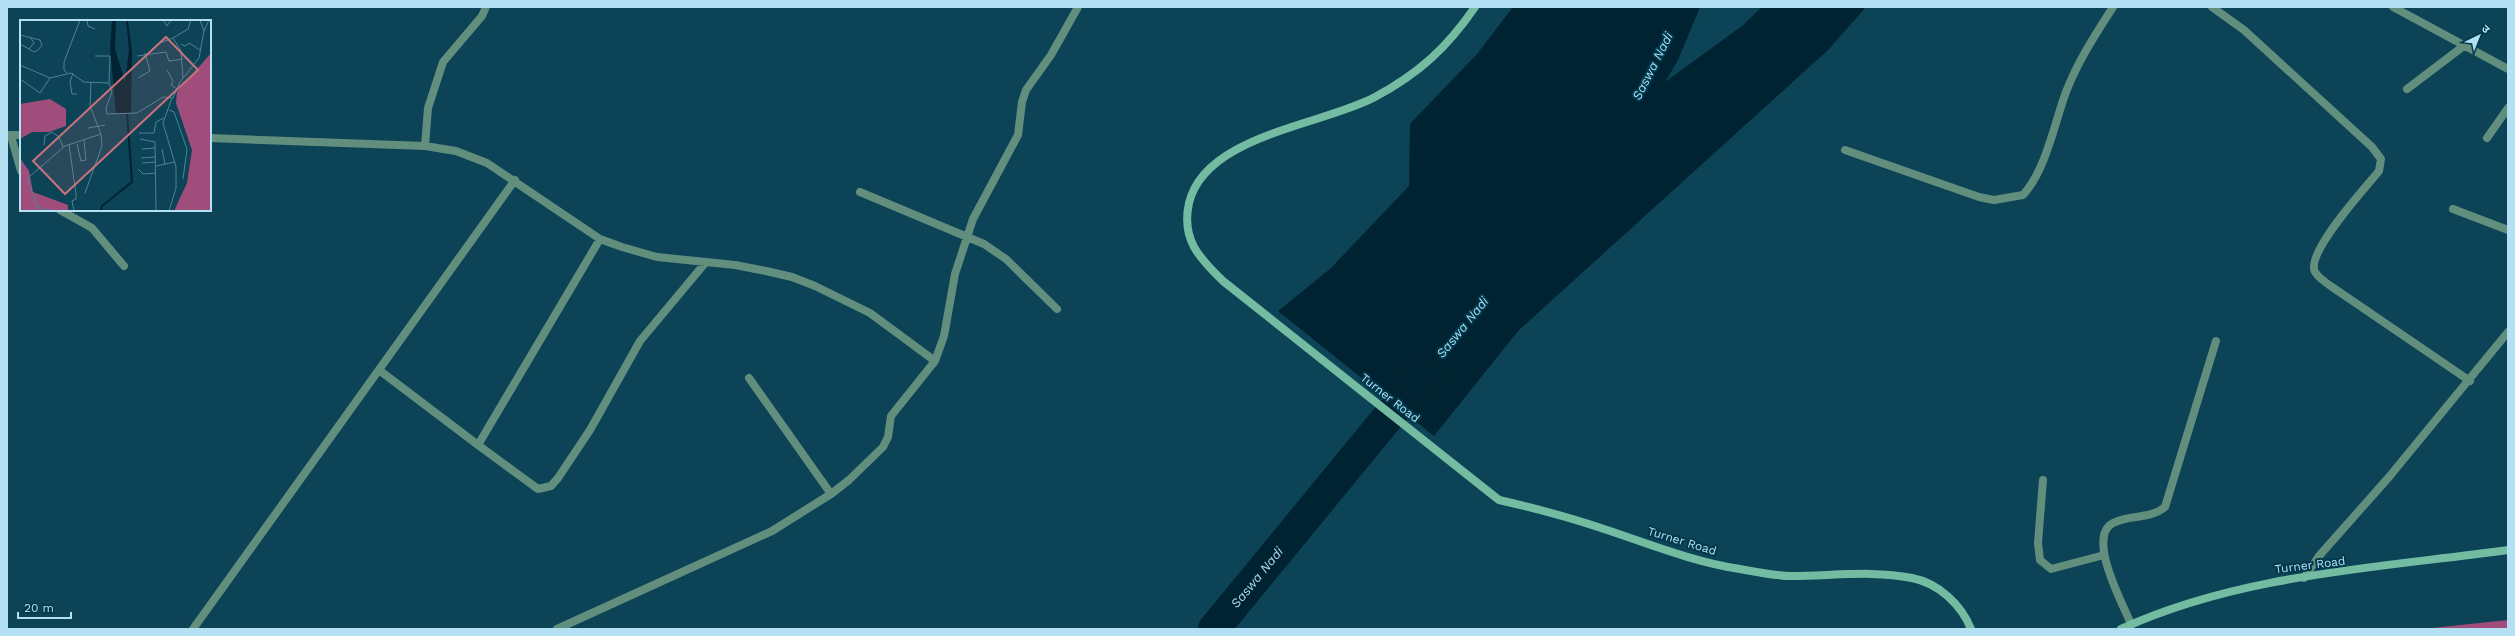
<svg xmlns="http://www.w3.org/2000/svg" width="2515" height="636" viewBox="0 0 2515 636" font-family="'Work Sans','Noto Sans Devanagari',sans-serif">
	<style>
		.forest { fill: #a14d7b }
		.water { fill: #002331 }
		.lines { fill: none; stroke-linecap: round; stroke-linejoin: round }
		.river { stroke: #002331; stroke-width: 32 }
		.lane { stroke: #628f7d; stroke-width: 8 }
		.street { stroke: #628f7d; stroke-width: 8 }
		.secondary { stroke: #73bca1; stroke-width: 8 }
		.labels { text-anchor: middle; stroke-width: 4; stroke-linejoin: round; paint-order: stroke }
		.street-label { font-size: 12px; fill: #b4e0f4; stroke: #00384c }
		.water-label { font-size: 13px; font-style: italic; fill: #a9dbf3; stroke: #00384c }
		.inset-river { fill: none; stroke: #002331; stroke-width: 2 }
		.inset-road { fill: none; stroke: #4f8296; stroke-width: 1 }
		.view { fill: #c8727a; fill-opacity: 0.15; stroke: #c8727a; stroke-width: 2 }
		.inset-edge { fill: none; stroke: #b4e0f4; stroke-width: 2 }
	</style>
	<rect width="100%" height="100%" fill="#0c4357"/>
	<path class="forest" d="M 2508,620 L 2508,629 L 2422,629 Z"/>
	<path class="water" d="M 1513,7 L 1700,7 L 1678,60 L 1665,82 L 1742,26 L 1762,7 L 1866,7 L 1828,50 L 1518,331 L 1434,436 L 1278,311 L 1330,269 L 1409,186 L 1410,124 L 1477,54 Z"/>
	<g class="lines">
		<path class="river" id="s1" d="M 1214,629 L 1425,372"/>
		<path class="lane" d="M 11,136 L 21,171
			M 60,210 L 92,228 L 124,266"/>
		<path class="street" d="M 2212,7 L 2244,30 L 2372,147 L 2381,159 L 2379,171 C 2366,187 2305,253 2315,272 C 2320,280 2331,286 2338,291 L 2470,381
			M 2393,7 L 2508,69
			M 2407,89 L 2465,45
			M 7,135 L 21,135
			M 210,138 L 425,146 L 456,151 L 487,163 L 600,239 L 622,247 L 657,257 L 735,265 L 766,271 L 792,277 L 815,286 L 870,313 L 935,361 L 944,336 L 955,274 L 973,219 L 1018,135 L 1022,102 L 1026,90 L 1051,55 L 1078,7
			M 2487,138 L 2508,108
			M 425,146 L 428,108 L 443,62 L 482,16 L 486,7
			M 1845,150 L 1979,197 L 1994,200 L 2023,195 C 2046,170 2054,124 2066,92 C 2078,61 2095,35 2113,7
			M 860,192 L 984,244 L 1006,259 L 1057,309
			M 2453,209 L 2508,230
			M 600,239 L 478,445 L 538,489 L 551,486 L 558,478 L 590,430 L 640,341 L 706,262
			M 379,370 L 478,445
			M 749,378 L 831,494
			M 2043,480 L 2038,543 L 2040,560 L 2051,569 L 2104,555
			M 2304,578 L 2319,556 L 2389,477 L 2508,332
			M 2131,624 C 2123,604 2086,537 2113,523 C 2130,514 2149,520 2165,507 L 2216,341
			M 193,629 L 515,180
			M 557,629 L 772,531 L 831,494 L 849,480 L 883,447 L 888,437 L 891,416 L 935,361"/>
		<path class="secondary" d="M 1475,7 C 1447,48 1418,74 1375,97 C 1323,125 1205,135 1189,203 C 1181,239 1199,258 1223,281 L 1499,500 C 1534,508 1568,517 1601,528 C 1647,543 1693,562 1740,569 C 1757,572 1775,576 1791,576 C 1831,576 1873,570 1912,578 C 1938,583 1961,604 1971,629
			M 2121,629 C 2241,574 2378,568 2508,550"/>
	</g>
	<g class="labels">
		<g class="street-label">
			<text transform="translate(1390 398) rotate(38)" y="4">Turner Road</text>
			<text transform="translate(1682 541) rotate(17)" y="4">Turner Road</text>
			<text transform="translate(2310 565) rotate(-7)" y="4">Turner Road</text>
		</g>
		<g class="water-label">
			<text transform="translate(1652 66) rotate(-63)" y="5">Saswa Nadi</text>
			<text transform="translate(1462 327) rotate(-51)" y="5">Saswa Nadi</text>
			<text dy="5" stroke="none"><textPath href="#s1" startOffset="67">Saswa Nadi</textPath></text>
		</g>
	</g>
	<g transform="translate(20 20)">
		<rect width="191" height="191" fill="#0c4357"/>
		<path d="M 191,33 L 191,191 L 154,191 L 167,163 L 172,130 L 156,83 L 157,72 ZM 30,79 L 46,89 L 46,106 L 29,112 L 12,112 L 0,119 L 0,84 ZM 0,138 L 9,151 L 13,172 L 48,185 L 48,191 L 0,191 Z" fill="#a14d7b"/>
		<path d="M 92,0 L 96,0 L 95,29 L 105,62 L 109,30 L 106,0 L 108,0 L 112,32 L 111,93 L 96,94 L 90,29 Z" fill="#002331"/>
		<path class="inset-river" d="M 81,191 L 82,186 L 112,162 L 107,92"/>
		<path class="inset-road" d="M 67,0 L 68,6 L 75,9M 143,0 L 147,6 L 151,0M 184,11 L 189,0M 0,15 L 20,20 L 22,25 L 18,30 L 14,32 L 9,29M 140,23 L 153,18M 0,24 L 9,29 L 14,23 L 10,17M 161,24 L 165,26 L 169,23 L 180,30M 75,36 L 90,36 L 89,63M 117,36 L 146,32 L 149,41 L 163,39M 0,45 L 30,58 L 51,53 L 64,62 L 89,63 L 92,72 L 86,88 L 87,94 L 117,93 L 143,77 L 153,78 L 160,62 L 179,38 L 184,11 L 180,0M 147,50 L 153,61 L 151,65 L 157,69M 47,53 L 44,50 L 44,42 L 60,0M 53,53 L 50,62 L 52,74 L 57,74M 118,58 L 130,51 L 125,33M 163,58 L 161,31 L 153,18 L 168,9 L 171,0M 0,59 L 20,73 L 30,58M 149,90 L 154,92 L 167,129 L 163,159M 68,108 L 85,105M 119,113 L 134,113 L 136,102 L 144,98M 120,119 L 135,122 L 136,191M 57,124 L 61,141 L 66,140 L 64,120M 24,125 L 25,116 L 32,112 L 39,117 L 43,127M 49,125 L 56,174 L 56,179 L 52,181 L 54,191M 122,129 L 135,128M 142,129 L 145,144M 121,138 L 136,137M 122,143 L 136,142M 136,146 L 155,142M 118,149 L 123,154 L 136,153M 65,173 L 82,126 L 81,114M 18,187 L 34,191M 19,191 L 8,161 L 9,157 L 45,126 L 81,114 L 70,86 L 71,62M 149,191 L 156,168 L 156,147 L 143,103 L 152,78"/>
		<path class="view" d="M 146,17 L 178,50 L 45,174 L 13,141 Z"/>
		<rect width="191" height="191" class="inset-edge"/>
	</g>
	<rect width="2515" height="636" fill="none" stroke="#b4e0f4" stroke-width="16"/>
	<g transform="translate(2479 36) rotate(43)" stroke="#00384c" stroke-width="3" paint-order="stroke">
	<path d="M0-3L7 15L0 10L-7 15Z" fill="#b4e0f4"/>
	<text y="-6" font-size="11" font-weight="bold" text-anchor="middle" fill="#b4e0f4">उ</text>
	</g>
	<path d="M18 612v6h53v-6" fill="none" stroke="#b4e0f4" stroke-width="2"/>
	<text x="24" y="612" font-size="12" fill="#b4e0f4" stroke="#00384c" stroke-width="3" paint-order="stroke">20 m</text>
</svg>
